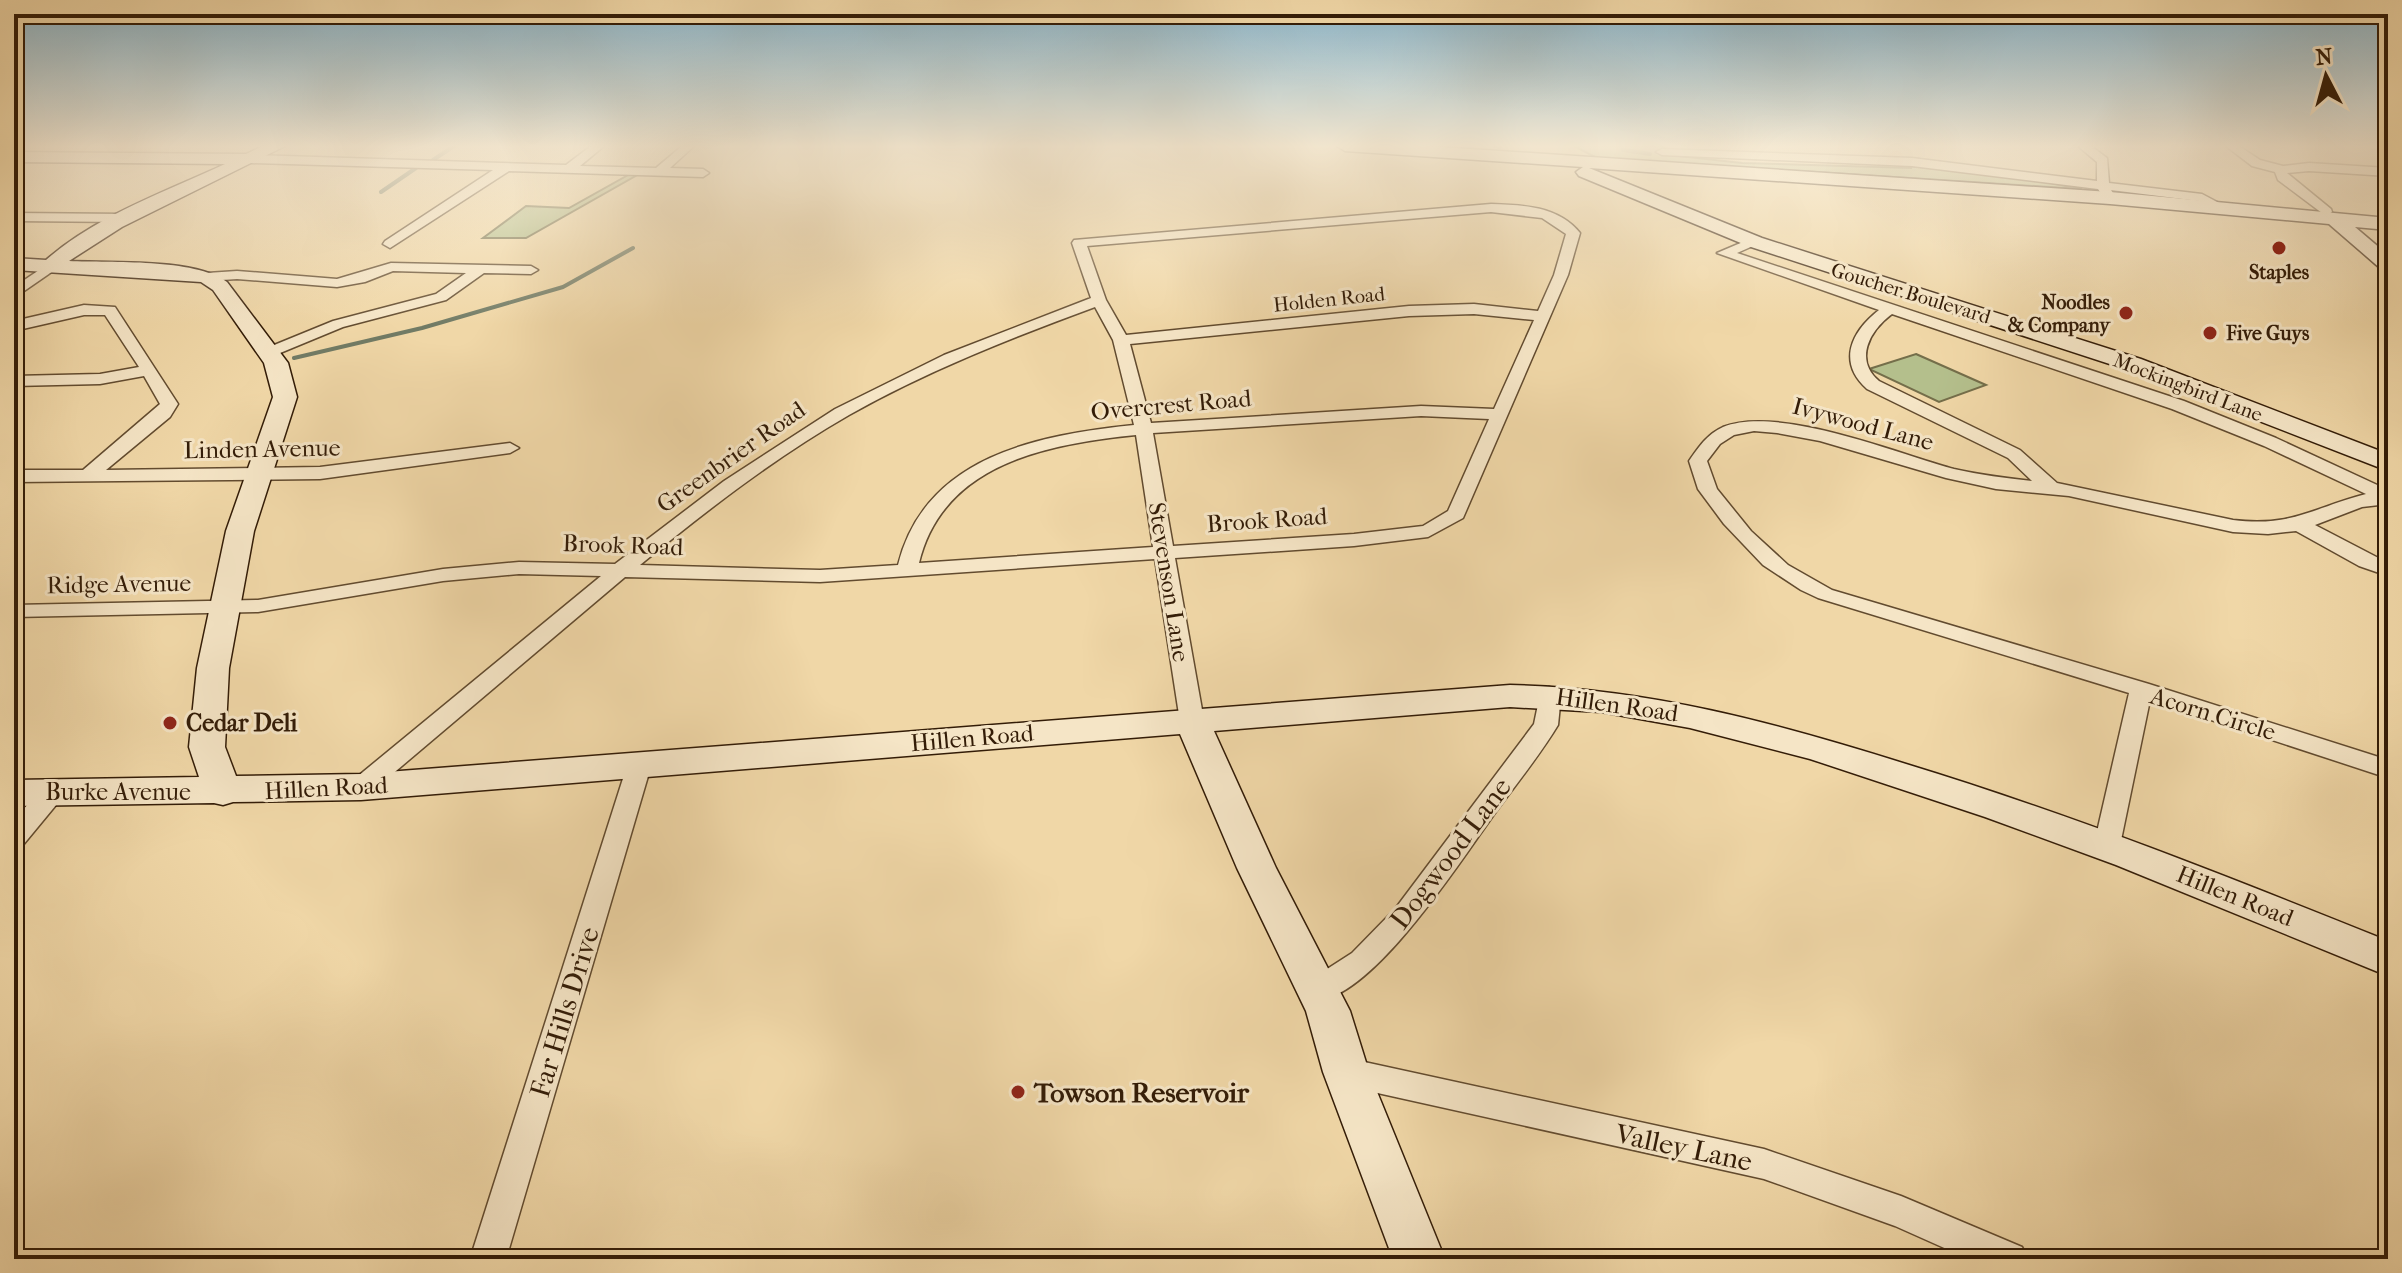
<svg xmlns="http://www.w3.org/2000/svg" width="2402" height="1273" viewBox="0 0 2402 1273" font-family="'IM FELL French Canon',serif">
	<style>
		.green { fill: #b4bf8c; stroke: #746e4a; stroke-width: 2 }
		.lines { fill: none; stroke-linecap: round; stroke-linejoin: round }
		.stream { stroke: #717b65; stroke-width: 4 }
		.street-casing { stroke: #624b2f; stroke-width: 3 }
		.secondary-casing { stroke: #331c07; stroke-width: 3 }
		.street { fill: #f5e5c6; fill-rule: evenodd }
		.secondary { fill: #f5e5c6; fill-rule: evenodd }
		.poi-dot { fill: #8f2418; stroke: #f5e5c6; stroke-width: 3 }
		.labels { text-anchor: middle; stroke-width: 6; stroke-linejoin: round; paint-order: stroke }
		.far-poi-label { font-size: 20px; font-weight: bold; fill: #331c07; stroke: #f5e5c6 }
		.far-street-label { font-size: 20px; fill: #331c07; stroke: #f5e5c6 }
		.street-label { font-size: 24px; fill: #331c07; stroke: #f5e5c6 }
		.poi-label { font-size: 24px; font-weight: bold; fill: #331c07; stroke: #f5e5c6; text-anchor: start }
		.near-street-label { font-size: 28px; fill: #331c07; stroke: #f5e5c6 }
		.near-poi-label { font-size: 28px; font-weight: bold; fill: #331c07; stroke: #f5e5c6; text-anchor: start }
	</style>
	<rect width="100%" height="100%" fill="#f0d7a7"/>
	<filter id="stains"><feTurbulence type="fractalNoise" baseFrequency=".0025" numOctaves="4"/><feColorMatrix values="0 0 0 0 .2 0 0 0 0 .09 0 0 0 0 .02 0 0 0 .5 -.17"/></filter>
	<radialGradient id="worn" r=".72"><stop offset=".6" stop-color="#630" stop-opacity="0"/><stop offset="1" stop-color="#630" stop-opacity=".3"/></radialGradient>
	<path class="green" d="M 1574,146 L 1664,146 L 1679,156 L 1742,163 L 1911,168 L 1911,166 L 2035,180 L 2082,189 L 1597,158 Z
		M 630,174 L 639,174 L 526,238 L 483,238 L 526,206 L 569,208 Z
		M 1916,354 L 1986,385 L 1939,402 L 1869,369 Z"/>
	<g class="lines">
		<path class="stream" d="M 1495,146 L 1500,147
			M 1623,150 L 1650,154
			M 433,160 L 454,146
			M 381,192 L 416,168
			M 294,358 L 422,328 L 563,287 L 633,248"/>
		<defs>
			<path id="street" d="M 591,146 L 604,146 L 580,166 L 656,168 L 682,146 L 694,146 L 670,168 L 703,169 L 709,173 L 703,177 L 509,171 L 390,248 L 383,244 L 385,241 L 493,170 L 251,163 L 245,159 L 251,155 L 566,165 Z
				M 2078,146 L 2091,146 L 2107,158 L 2109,183 L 2202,194 L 2219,203 L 2213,207 L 2199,201 L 2111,190 L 2116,198 L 2110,202 L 2106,201 L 2098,189 L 1912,166 L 1662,155 L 1656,152 L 1662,149 L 1912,158 L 2097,181 L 2097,162 Z
				M 2226,146 L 2239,146 L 2260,160 L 2283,166 L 2309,163 L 2388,168 L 2388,176 L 2309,171 L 2287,173 L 2331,209 L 2332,212 L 2326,216 L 2278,180 L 2275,172 L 2252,166 Z
				M 1491,204 C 1523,205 1558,206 1580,233 L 1568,275 L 1463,518 L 1428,537 L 1354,546 L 1175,558 L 1204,721 L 1200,727 L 1184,727 L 1180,721 L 1155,559 L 820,582 L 625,577 L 370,793 L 361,796 L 352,793 L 348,787 L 352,781 L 601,576 L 519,574 L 443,581 L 258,612 L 14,617 L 14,605 L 258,600 L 443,569 L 519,562 L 615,564 L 724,481 L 835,409 L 944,355 L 1091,298 L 1072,243 L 1074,240 ZM 1491,212 L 1542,218 L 1566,234 L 1554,275 L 1538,311 L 1474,304 L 1409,306 L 1126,335 L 1106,300 L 1087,246 ZM 1095,307 L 1113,340 L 1134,425 C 1038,435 925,456 898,565 L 820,570 L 640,565 C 706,511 774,458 849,415 C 927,371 1011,338 1095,307 ZM 1474,314 L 1534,320 L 1494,409 L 1421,406 L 1151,423 L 1130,344 L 1409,316 ZM 1421,416 L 1489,419 L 1448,511 L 1423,526 L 1354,534 L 1173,546 L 1153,433 ZM 1136,435 L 1153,547 L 919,563 C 943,463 1048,444 1136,435 Z
				M 14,213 L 126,214 L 133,218 L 126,222 L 14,221 Z
				M 1750,239 L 1762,242 L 1737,253 L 2184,401 L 2276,438 L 2388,490 L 2388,504 L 2362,507 L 2315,525 L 2388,563 L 2388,576 L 2359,566 L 2296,531 L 2268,534 L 2233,532 L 2069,496 L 1996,489 L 1946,478 L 1820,441 L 1777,433 L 1754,431 L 1734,435 L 1720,444 L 1707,461 L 1717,489 L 1751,531 L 1788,565 L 1832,590 L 2149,684 L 2388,760 L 2388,778 L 2150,700 L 2120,845 L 2116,852 L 2107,855 L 2098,852 L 2094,845 L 2129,693 L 1818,598 L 1801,590 L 1763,565 L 1724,524 L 1698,489 L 1689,461 C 1698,448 1707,434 1723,427 C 1778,405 1896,453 1954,469 C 1980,475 2006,478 2032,481 L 2008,458 L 1867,389 C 1837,362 1851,332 1879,310 L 1717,253 ZM 1892,314 L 2172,409 L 2264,446 L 2366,494 C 2312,508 2293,527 2233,520 L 2057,483 L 2020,450 L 1879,381 C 1854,360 1869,331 1892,314 Z
				M 51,262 L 58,266 L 56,269 L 14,298 L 14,287 Z
				M 391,263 L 531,266 L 538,270 L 531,274 L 484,273 L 446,300 L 343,327 L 268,358 L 260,353 L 262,350 L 333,321 L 436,294 L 466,273 L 393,271 L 365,282 L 337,287 L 237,279 L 207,281 L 200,277 L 207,273 L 237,271 L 337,279 Z
				M 84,305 L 115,307 L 178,404 L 170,417 L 106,470 L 320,467 L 510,443 L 519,448 L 510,453 L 320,479 L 14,482 L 14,470 L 83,470 L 160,404 L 144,376 L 100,384 L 14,386 L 14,376 L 100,374 L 139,367 L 105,315 L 84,315 L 14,331 L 14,321 Z
				M 1549,687 L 1557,690 L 1561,695 L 1558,725 C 1538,758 1513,788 1490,820 C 1463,858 1361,1015 1310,998 L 1305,989 L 1310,980 L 1352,953 L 1395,909 L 1534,724 L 1541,690 Z
				M 639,757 L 648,760 L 651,766 L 506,1259 L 470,1259 L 627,766 L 630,760 Z
				M 52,784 L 61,787 L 65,793 L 61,799 L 23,845 L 14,848 L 14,820 L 43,787 Z
				M 1346,1058 L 1764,1149 L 1901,1196 L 2022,1247 L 2028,1259 L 1969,1259 L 1895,1226 L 1764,1179 L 1346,1086 L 1335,1082 L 1330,1072 L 1335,1062 Z"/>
			<path id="secondary" d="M 263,146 L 285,146 L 122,227 L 69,261 C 111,263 194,258 227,282 L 288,363 L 297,397 L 254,531 L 229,668 L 225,747 L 236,776 L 361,774 L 1510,685 C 1647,688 1776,723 1906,764 C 2070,814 2229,877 2388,941 L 2388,976 L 2116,865 L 1985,817 L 1810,759 L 1690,728 L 1601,712 L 1510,707 L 1214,731 L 1276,868 L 1350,1011 L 1369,1072 L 1445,1259 L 1393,1259 L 1323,1072 L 1306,1011 L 1237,868 L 1180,734 L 361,800 L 233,802 L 223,805 L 214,803 L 14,806 L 14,780 L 199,777 L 189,747 L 197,668 L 226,531 L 273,397 L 264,363 L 213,290 L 201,282 L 14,270 L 14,258 L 46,260 C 96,216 165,192 225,164 L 14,162 L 14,152 L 246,154 Z
				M 1337,146 L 1426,146 L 2110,192 L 2388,218 L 2388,230 L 2355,227 L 2388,255 L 2388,271 L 2381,269 L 2329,224 L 2110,204 L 1589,168 L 1762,238 L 2141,359 L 2388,454 L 2388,471 L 2125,369 L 1748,246 L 1579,176 L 1576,172 L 1583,167 L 1345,151 Z"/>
		</defs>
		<use href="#street" class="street-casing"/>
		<use href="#secondary" class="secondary-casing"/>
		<use href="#street" class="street"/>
		<use href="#secondary" class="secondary"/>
	</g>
	<linearGradient id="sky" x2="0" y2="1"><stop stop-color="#89b6cd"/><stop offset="0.45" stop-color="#f8edd7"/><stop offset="1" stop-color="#f8edd7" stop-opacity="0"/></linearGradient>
	<rect width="2402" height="325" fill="url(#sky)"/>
	<g class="poi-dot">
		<circle cx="2279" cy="248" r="8"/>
		<circle cx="2126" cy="313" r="8"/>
		<circle cx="2210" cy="333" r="8"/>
		<circle cx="170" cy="723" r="8"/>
		<circle cx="1018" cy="1092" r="8"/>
	</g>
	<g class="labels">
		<g class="far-poi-label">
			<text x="2279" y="279">Staples</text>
			<text x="2110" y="309" text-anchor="end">Noodles<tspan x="2110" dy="23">&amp; Company</tspan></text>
			<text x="2226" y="340" text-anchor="start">Five Guys</text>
		</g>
		<g class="far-street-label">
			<text transform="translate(1911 293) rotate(17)" y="7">Goucher Boulevard</text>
			<text transform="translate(1329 299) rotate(-6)" y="7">Holden Road</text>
			<text transform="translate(2188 387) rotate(21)" y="7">Mockingbird Lane</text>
		</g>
		<g class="street-label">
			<text transform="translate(1171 405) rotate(-5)" y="8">Overcrest Road</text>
			<text transform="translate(1863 424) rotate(15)" y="8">Ivywood Lane</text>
			<text transform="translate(262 449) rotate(-1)" y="8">Linden Avenue</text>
			<text transform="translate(731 457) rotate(-35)" y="8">Greenbrier Road</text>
			<text transform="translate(1267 520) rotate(-4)" y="8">Brook Road</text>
			<text transform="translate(623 545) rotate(2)" y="8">Brook Road</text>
			<text transform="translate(1169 582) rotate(81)" y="8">Stevenson Lane</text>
			<text transform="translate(119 584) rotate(-1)" y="8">Ridge Avenue</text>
			<text transform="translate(1617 705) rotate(8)" y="8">Hillen Road</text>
			<text transform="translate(2213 714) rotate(17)" y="8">Acorn Circle</text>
			<text transform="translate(972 738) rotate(-5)" y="8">Hillen Road</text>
			<text transform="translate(326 788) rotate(-3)" y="8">Hillen Road</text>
			<text x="118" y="800">Burke Avenue</text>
			<text transform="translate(2235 896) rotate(22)" y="8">Hillen Road</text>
		</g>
		<g class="poi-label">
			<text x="186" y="731">Cedar Deli</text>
		</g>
		<g class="near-street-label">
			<text transform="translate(1450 853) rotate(-53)" y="10">Dogwood Lane</text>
			<text transform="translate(564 1012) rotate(-73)" y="10">Far Hills Drive</text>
			<text transform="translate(1684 1147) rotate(12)" y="10">Valley Lane</text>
		</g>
		<g class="near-poi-label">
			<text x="1034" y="1102">Towson Reservoir</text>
		</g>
	</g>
	<rect width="2402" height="1273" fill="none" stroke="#f0d7a7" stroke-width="48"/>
	<rect x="16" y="16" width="2370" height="1241" fill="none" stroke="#331c07" stroke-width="4"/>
	<rect x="24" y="24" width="2354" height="1225" fill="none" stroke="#331c07" stroke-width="2"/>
	<g transform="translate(2326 76) rotate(354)" stroke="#f5e5c6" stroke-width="6" paint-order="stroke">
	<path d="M0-6L14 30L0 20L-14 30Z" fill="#331c07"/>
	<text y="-12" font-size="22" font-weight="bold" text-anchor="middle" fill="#331c07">N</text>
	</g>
	<rect width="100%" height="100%" filter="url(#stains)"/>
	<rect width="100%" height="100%" fill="url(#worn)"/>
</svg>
